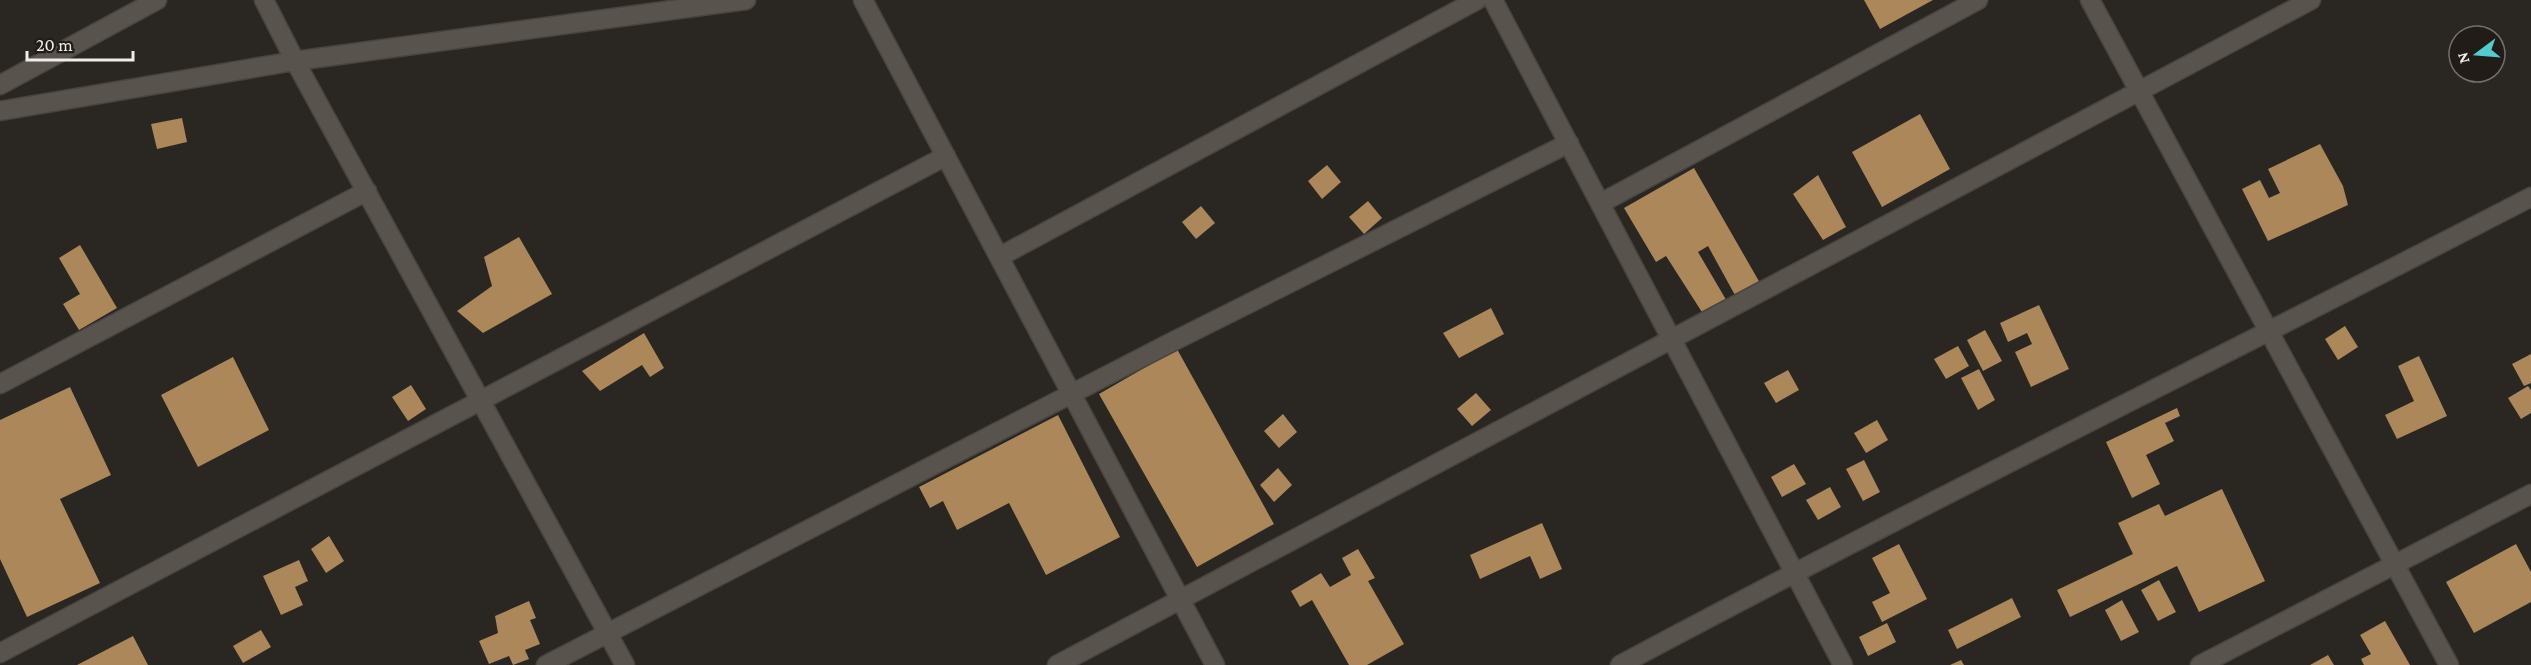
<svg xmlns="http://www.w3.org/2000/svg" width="2531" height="665" viewBox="0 0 2531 665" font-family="'Crimson Pro',serif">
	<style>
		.building { fill: #ab875a }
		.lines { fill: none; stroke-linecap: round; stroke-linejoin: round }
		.minor-casing { stroke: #484440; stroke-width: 21 }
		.minor { stroke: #58534d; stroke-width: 18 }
	</style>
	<rect width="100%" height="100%" fill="#2a2621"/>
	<path class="building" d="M 1864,0 L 1933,0 L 1880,29 Z
		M 1920,114 L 1950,169 L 1882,207 L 1852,152 Z
		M 182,118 L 187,142 L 157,149 L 151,124 Z
		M 2320,144 L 2343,186 L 2348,205 L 2268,241 L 2242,189 L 2260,180 L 2269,198 L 2280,193 L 2268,169 Z
		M 1327,165 L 1341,182 L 1322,199 L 1308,181 Z
		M 1694,168 L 1760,283 L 1736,297 L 1708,246 L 1698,252 L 1728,303 L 1707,320 L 1666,256 L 1656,262 L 1624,208 Z
		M 1818,175 L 1846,227 L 1823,240 L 1793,194 Z
		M 1368,201 L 1382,218 L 1364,234 L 1349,217 Z
		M 1201,206 L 1215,223 L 1196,239 L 1182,222 Z
		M 519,237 L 552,294 L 483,333 L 457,311 L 492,286 L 484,257 Z
		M 80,245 L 117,308 L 79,330 L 63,304 L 80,294 L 59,258 Z
		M 2039,305 L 2069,369 L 2031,387 L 2015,352 L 2032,344 L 2027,333 L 2008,342 L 2000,323 Z
		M 1491,308 L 1504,334 L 1459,358 L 1443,333 Z
		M 2345,326 L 2358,347 L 2338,360 L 2325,339 Z
		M 1985,330 L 2002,361 L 1983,371 L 1967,340 Z
		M 644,333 L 664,368 L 650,377 L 642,365 L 600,391 L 582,371 Z
		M 1958,346 L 1969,366 L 1946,379 L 1934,359 Z
		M 1177,349 L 1274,524 L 1197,567 L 1099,394 Z
		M 2531,354 L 2531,383 L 2524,386 L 2512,364 Z
		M 2419,356 L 2447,416 L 2397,439 L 2385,415 L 2414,401 L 2398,366 Z
		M 233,357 L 269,430 L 198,467 L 161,395 Z
		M 1979,369 L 1995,400 L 1978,410 L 1961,378 Z
		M 1788,370 L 1799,390 L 1776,403 L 1764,383 Z
		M 411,385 L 426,409 L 408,421 L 392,397 Z
		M 2528,386 L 2531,390 L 2531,413 L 2521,419 L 2508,398 Z
		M 70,387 L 111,475 L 60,499 L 100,583 L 27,617 L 0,559 L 0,420 Z
		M 1476,393 L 1491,410 L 1472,426 L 1457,409 Z
		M 2177,408 L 2180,416 L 2165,423 L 2174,441 L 2146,455 L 2160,484 L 2132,498 L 2106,442 Z
		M 1283,414 L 1297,432 L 1279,448 L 1264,431 Z
		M 1058,415 L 1120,537 L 1046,575 L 1009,503 L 957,530 L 943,501 L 930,508 L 919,487 Z
		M 1877,420 L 1888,440 L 1866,453 L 1854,433 Z
		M 1864,460 L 1880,492 L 1863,501 L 1846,469 Z
		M 1794,464 L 1806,484 L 1782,497 L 1771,477 Z
		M 1278,468 L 1292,485 L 1274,502 L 1260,485 Z
		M 1830,487 L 1841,507 L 1818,520 L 1806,500 Z
		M 2222,489 L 2265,581 L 2199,612 L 2177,566 L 2070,617 L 2057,590 L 2133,554 L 2118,523 L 2159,504 L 2165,516 Z
		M 1542,523 L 1562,569 L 1540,579 L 1530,556 L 1480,579 L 1470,555 Z
		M 329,536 L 344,561 L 326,573 L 311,549 Z
		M 1899,544 L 1927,599 L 1882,622 L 1872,602 L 1890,593 L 1872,558 Z
		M 2516,544 L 2531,572 L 2531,602 L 2474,633 L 2446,582 Z
		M 1358,549 L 1375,578 L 1368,581 L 1404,644 L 1367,665 L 1349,665 L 1312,600 L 1300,607 L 1291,591 L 1321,573 L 1330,587 L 1351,575 L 1342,558 Z
		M 299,560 L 308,581 L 295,587 L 303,605 L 281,615 L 263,576 Z
		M 2159,580 L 2176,612 L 2158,621 L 2141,590 Z
		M 2012,598 L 2021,617 L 1957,649 L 1948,630 Z
		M 2122,600 L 2139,632 L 2121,641 L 2105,610 Z
		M 529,601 L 536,618 L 530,620 L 540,644 L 525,650 L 529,659 L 513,665 L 509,656 L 489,664 L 479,641 L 498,633 L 495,616 Z
		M 2385,621 L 2410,665 L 2364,665 L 2361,659 L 2371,654 L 2360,635 Z
		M 1887,623 L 1896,642 L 1868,656 L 1859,637 Z
		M 261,630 L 271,647 L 243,663 L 233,646 Z
		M 133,636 L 148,665 L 77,665 Z
		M 2328,655 L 2334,665 L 2310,665 Z
		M 1961,660 L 1964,665 L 1950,665 Z"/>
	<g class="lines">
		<defs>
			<path id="minor" d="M 264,0 L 295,61 L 625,665
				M 863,0 L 1215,665
				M 1493,0 L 1843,665
				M 2090,0 L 2449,665
				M 0,85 L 157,0
				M 0,111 L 295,61 L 746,0
				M 1601,203 L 1978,0
				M 999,257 L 1477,0
				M 0,384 L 367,191
				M 0,653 L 946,156
				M 546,665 L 1172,342 L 1569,143
				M 1057,665 L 2311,0
				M 1620,665 C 1921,504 2228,354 2531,197
				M 2200,665 L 2531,494"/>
		</defs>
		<use href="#minor" class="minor-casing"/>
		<use href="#minor" class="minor"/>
	</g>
	<g transform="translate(2477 54) rotate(254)"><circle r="28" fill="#211c17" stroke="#746f6b" stroke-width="1.5"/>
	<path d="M0-4.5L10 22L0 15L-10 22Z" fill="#52cdcd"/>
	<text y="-9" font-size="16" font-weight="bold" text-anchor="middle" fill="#f0ece9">N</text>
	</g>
	<path d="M27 51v9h106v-9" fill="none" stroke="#f0ece9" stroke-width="3"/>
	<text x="36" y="51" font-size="18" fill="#f0ece9" stroke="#211c17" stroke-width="4.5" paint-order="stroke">20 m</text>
</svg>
